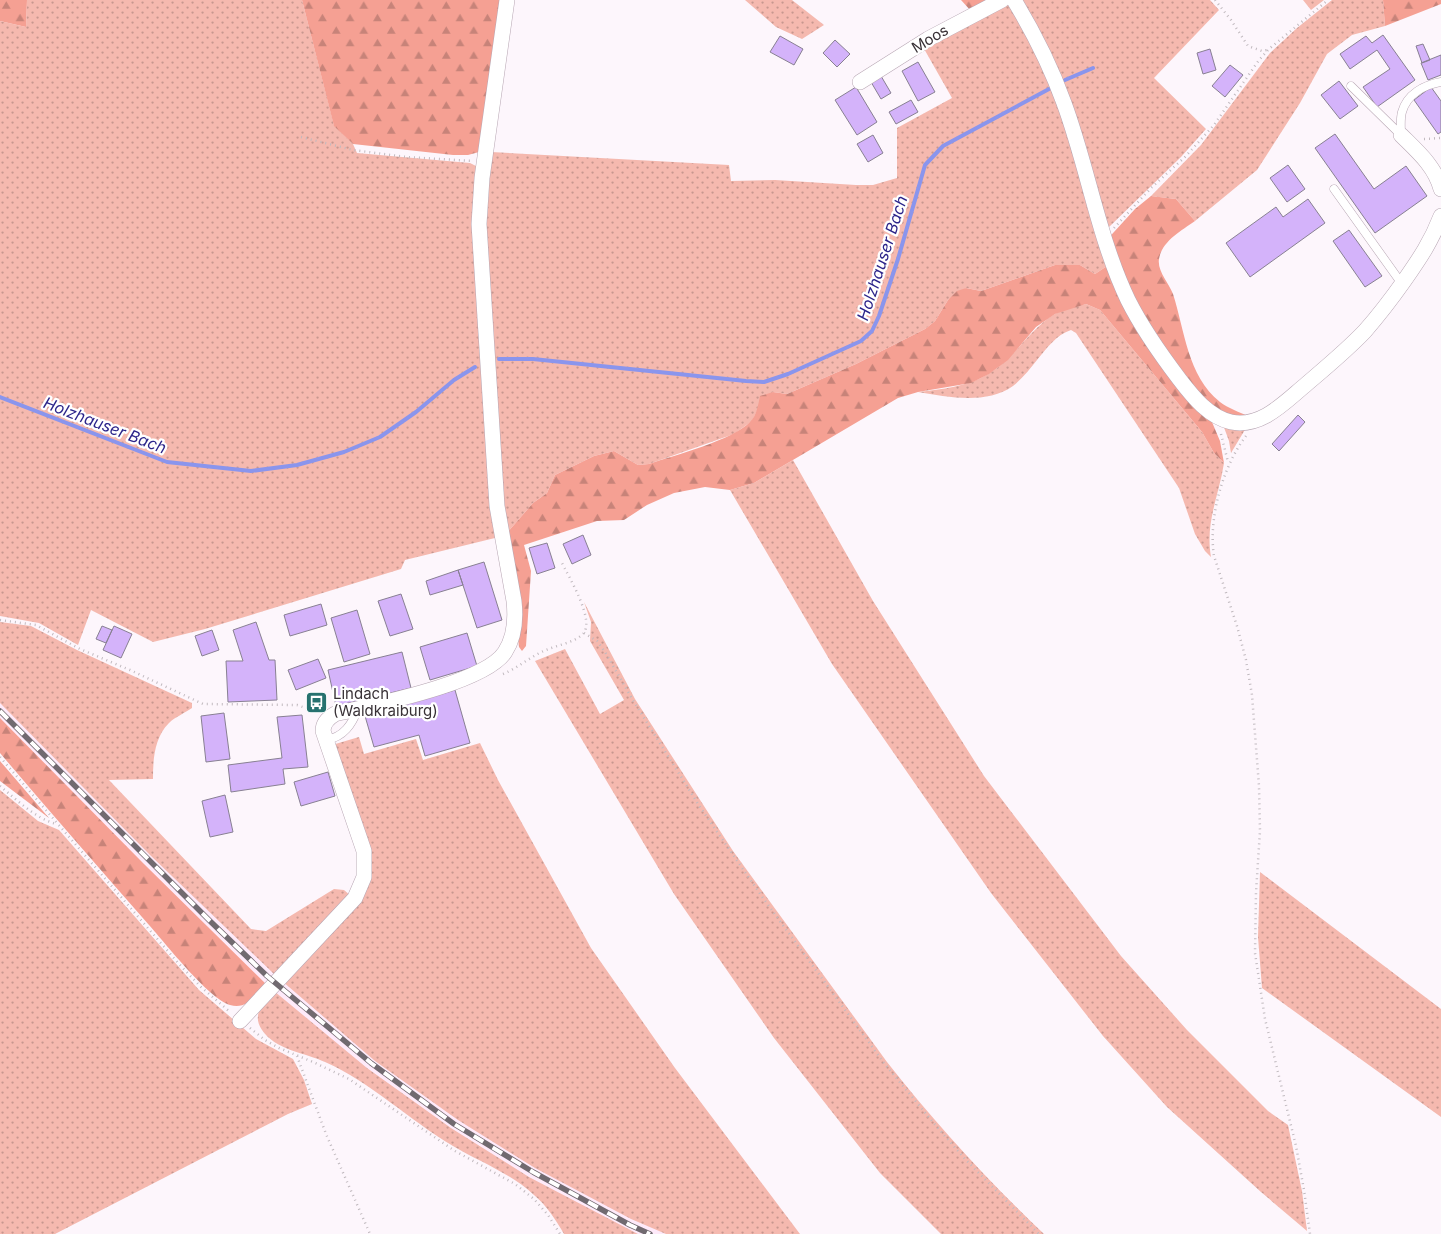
<svg xmlns="http://www.w3.org/2000/svg" width="1441" height="1234" viewBox="0 0 1441 1234" font-family="Inter,sans-serif">
	<style>
		.built { fill: #feeafa }
		.grass { fill: url(#grass-dots) }
		.forest { fill: url(#forest-firs) }
		.lines { fill: none; stroke-linecap: round; stroke-linejoin: round }
		.stream { stroke: #8a95ed; stroke-width: 4 }
		.building { fill: #d4b3fa; stroke: #888092 }
		.service-casing { stroke: #b7a6b3; stroke-width: 9 }
		.minor-casing { stroke: #b7a6b3; stroke-width: 16 }
		.path { stroke: #c1babf; stroke-width: 2.5; stroke-dasharray: 1 4; stroke-linecap: butt }
		.service { stroke: #fff; stroke-width: 8 }
		.minor { stroke: #fff; stroke-width: 15 }
		.rail-casing { stroke: #716a70; stroke-width: 5.5 }
		.rail { stroke: #fff; stroke-width: 4; stroke-dasharray: 11; stroke-linecap: butt }
		.labels { text-anchor: middle; stroke-width: 4.5; stroke-linejoin: round; paint-order: stroke }
		.street-label { font-size: 15px; fill: #383136; stroke: #fff }
		.poi-label { font-size: 15px; fill: #383136; stroke: #fff; text-anchor: start }
		.water-label { font-size: 16px; font-style: italic; fill: #2c258a; stroke: #fff }
	</style>
	<defs>
		<pattern id="grass-dots" width="8" height="8" patternUnits="userSpaceOnUse" patternTransform="scale(1.25)"><rect width="8" height="8" fill="#f5b9af"/><path d="M2 2h.1M6 6h.1" fill="none" stroke="#c7978f" stroke-width="1.8" stroke-linecap="round"/></pattern>
		<pattern id="forest-firs" width="22" height="20" patternUnits="userSpaceOnUse" patternTransform="scale(1.25)"><rect width="22" height="20" fill="#f5a093"/><path d="M5 1l3.5 6h-7zM16 11l3.5 6h-7z" fill="#c78379"/></pattern>
	</defs>
	<rect width="100%" height="100%" fill="#fdf6fc"/>
	<path class="built" d="M 0,703 L 150,855 L 275,975 L 267,985 L 143,863 L 0,718 Z
		M 282,981 L 375,1061 L 458,1120 L 631,1219 L 666,1234 L 638,1234 L 628,1229 L 529,1177 L 451,1128 L 367,1068 L 274,991 Z"/>
	<path class="grass" d="M 27,0 L 302,0 L 334,125 L 353,144 L 357,153 L 470,163 L 476,166 L 478,177 L 499,537 L 405,560 L 401,569 L 205,629 L 153,642 L 91,610 L 78,645 L 39,623 L 0,616 L 0,21 L 26,27 Z
		M 745,0 L 792,0 L 824,25 L 802,39 L 776,27 Z
		M 1018,0 L 1210,0 L 1219,10 L 1154,78 L 1206,129 L 1181,157 L 1107,229 L 1107,266 L 1095,274 L 1080,265 L 1055,265 L 981,291 L 966,288 L 948,300 L 935,321 L 925,329 L 856,364 L 787,394 L 773,392 L 757,411 L 752,421 L 734,434 L 649,464 L 638,465 L 614,451 L 594,456 L 555,475 L 547,493 L 533,503 L 506,534 L 485,252 L 491,152 L 729,165 L 731,181 L 775,180 L 856,185 L 873,185 L 897,178 L 897,128 L 952,98 L 923,47 L 982,13 Z
		M 1303,0 L 1324,0 L 1311,10 Z
		M 1332,0 L 1383,0 L 1385,26 L 1352,35 L 1327,54 L 1300,103 L 1257,170 L 1195,221 L 1176,199 L 1151,196 L 1201,145 L 1270,53 L 1297,28 Z
		M 1086,304 L 1100,310 L 1202,432 L 1214,453 L 1224,463 C 1219,496 1205,522 1211,557 L 1205,551 L 1195,534 L 1179,488 L 1076,333 L 1071,330 C 1056,335 1047,348 1037,360 C 1030,369 1022,379 1013,386 C 986,405 948,397 918,392 C 942,389 967,387 988,374 C 1014,359 1028,331 1053,315 C 1063,309 1075,307 1086,304 Z
		M 1222,422 L 1246,428 L 1231,453 L 1229,441 Z
		M 793,460 L 873,601 L 984,776 L 1121,956 L 1187,1030 L 1268,1111 L 1288,1125 L 1302,1191 L 1307,1231 L 1261,1192 L 1167,1107 L 1103,1036 L 991,893 L 832,664 L 730,490 L 754,483 Z
		M 584,602 L 635,699 L 733,851 L 887,1062 C 935,1123 987,1180 1044,1234 L 941,1234 L 880,1173 L 774,1038 L 674,894 L 535,661 L 565,649 L 600,714 L 624,700 L 590,641 L 591,622 Z
		M 0,622 L 31,626 L 77,650 L 192,703 L 192,708 C 185,713 175,717 169,723 C 154,738 153,760 153,779 L 109,780 L 251,929 L 266,931 L 334,889 L 344,890 L 351,896 L 275,975 L 150,855 L 0,703 Z
		M 359,737 L 364,754 L 416,739 L 423,760 L 480,743 L 498,780 L 591,948 L 675,1068 L 800,1234 L 666,1234 L 631,1219 L 535,1168 L 458,1120 L 375,1061 L 282,981 L 366,883 L 332,745 Z
		M 0,790 L 38,821 L 59,830 L 199,990 L 256,1039 L 293,1059 L 304,1080 L 312,1104 L 288,1114 L 55,1234 L 0,1234 Z
		M 1260,872 L 1441,1009 L 1441,1117 L 1262,988 L 1258,937 Z
		M 274,991 L 367,1068 L 451,1128 L 529,1177 L 638,1234 L 564,1234 C 556,1220 546,1205 534,1195 C 510,1173 480,1162 453,1146 C 409,1120 372,1083 325,1062 C 306,1053 275,1050 262,1030 C 251,1014 264,1003 274,991 Z"/>
	<path class="forest" d="M 0,0 L 27,0 L 26,27 L 0,21 Z
		M 302,0 L 502,0 L 479,152 L 468,155 L 453,155 L 353,144 L 334,126 Z
		M 961,0 L 995,0 L 971,11 Z
		M 1383,0 L 1441,0 L 1441,4 L 1385,26 Z
		M 1151,196 L 1176,199 L 1195,221 C 1181,231 1162,241 1159,259 C 1157,271 1169,283 1173,294 C 1185,331 1187,375 1220,402 C 1228,408 1239,412 1248,416 L 1209,415 L 1220,441 L 1224,463 L 1214,453 L 1202,432 L 1100,310 L 1086,304 L 1055,314 L 1036,327 L 1008,360 L 989,374 L 971,383 L 918,392 L 898,398 L 754,483 L 730,490 L 705,487 L 674,493 L 647,505 L 624,520 L 597,521 L 524,545 L 531,571 L 526,646 L 522,651 L 519,647 L 506,534 L 533,503 L 547,493 L 555,475 L 594,456 L 614,451 L 638,465 L 649,464 C 675,455 733,440 750,422 C 757,415 758,405 760,396 L 773,392 L 787,394 L 856,364 L 925,329 L 935,321 L 948,300 L 957,291 L 966,288 L 981,291 L 1055,265 L 1080,265 L 1095,274 L 1107,266 L 1103,244 L 1135,209 Z
		M 0,718 L 143,863 L 267,985 C 256,995 247,1010 230,1005 C 209,999 165,943 149,925 C 99,868 49,811 0,753 Z
		M 0,761 L 49,818 L 0,781 Z"/>
	<g class="lines">
		<path class="stream" d="M 1065,80 L 1093,68
			M 499,359 L 533,359 L 746,381 L 764,382 L 788,374 L 861,341 L 872,331 L 879,316 L 898,259 L 925,165 L 943,146 L 1049,89
			M 0,397 L 167,462 L 251,471 L 297,465 L 344,452 L 380,437 L 416,412 L 454,380 L 475,367"/>
	</g>
	<path class="building" d="M 1383,35 L 1415,80 L 1377,107 L 1363,87 L 1390,69 L 1377,50 L 1350,69 L 1340,54 L 1366,36 L 1372,43 Z
		M 780,36 L 803,49 L 794,65 L 770,52 Z
		M 835,40 L 850,54 L 837,67 L 823,53 Z
		M 1423,44 L 1430,60 L 1422,63 L 1416,46 Z
		M 1210,49 L 1216,70 L 1203,74 L 1197,53 Z
		M 1441,55 L 1441,75 L 1428,80 L 1421,63 Z
		M 918,62 L 935,92 L 918,101 L 902,71 Z
		M 1230,65 L 1243,75 L 1225,97 L 1212,86 Z
		M 881,76 L 891,93 L 881,99 L 871,82 Z
		M 1339,81 L 1358,106 L 1340,119 L 1321,95 Z
		M 856,87 L 877,122 L 857,135 L 835,100 Z
		M 1431,87 L 1441,101 L 1441,132 L 1438,134 L 1414,100 Z
		M 911,100 L 918,112 L 896,124 L 889,112 Z
		M 1335,134 L 1374,189 L 1406,166 L 1427,196 L 1375,233 L 1315,148 Z
		M 873,135 L 883,153 L 868,162 L 857,144 Z
		M 1288,165 L 1305,189 L 1287,202 L 1270,178 Z
		M 1308,199 L 1325,223 L 1250,277 L 1226,243 L 1276,207 L 1283,217 Z
		M 1349,230 L 1382,276 L 1365,287 L 1333,241 Z
		M 1298,415 L 1305,422 L 1279,451 L 1272,444 Z
		M 583,535 L 591,555 L 572,564 L 563,544 Z
		M 547,543 L 555,568 L 537,574 L 529,548 Z
		M 484,562 L 502,620 L 477,628 L 458,570 Z
		M 458,570 L 463,585 L 430,595 L 426,581 Z
		M 401,594 L 413,629 L 390,636 L 378,601 Z
		M 321,604 L 327,625 L 290,636 L 284,615 Z
		M 357,610 L 370,654 L 344,662 L 331,618 Z
		M 256,622 L 269,660 L 275,660 L 277,700 L 228,702 L 226,661 L 243,661 L 233,630 Z
		M 102,626 L 112,630 L 106,643 L 96,639 Z
		M 114,626 L 132,634 L 121,658 L 103,650 Z
		M 212,630 L 219,650 L 202,656 L 195,636 Z
		M 467,633 L 477,666 L 430,680 L 420,647 Z
		M 402,652 L 411,688 L 336,706 L 328,670 Z
		M 318,659 L 326,678 L 296,690 L 288,670 Z
		M 455,690 L 470,743 L 425,756 L 419,735 L 374,747 L 365,716 Z
		M 224,713 L 230,759 L 206,762 L 201,716 Z
		M 302,715 L 308,767 L 283,769 L 285,784 L 231,792 L 228,765 L 282,758 L 277,717 Z
		M 328,772 L 335,796 L 301,806 L 294,782 Z
		M 225,795 L 233,832 L 210,837 L 202,801 Z"/>
	<g class="lines">
		<defs>
			<path id="service" d="M 1351,86 L 1401,135
				M 1401,135 C 1401,128 1400,119 1402,112 C 1407,94 1424,85 1441,82
				M 1334,189 L 1402,284
				M 326,740 C 344,737 352,724 358,709"/>
			<path id="minor" d="M 1014,0 C 1034,33 1051,67 1064,103 C 1088,168 1098,237 1128,300 C 1142,328 1161,355 1180,380 C 1193,397 1209,417 1231,422 C 1260,428 1283,404 1303,387 C 1324,369 1346,351 1365,331 C 1379,315 1392,298 1404,281 C 1420,258 1431,242 1441,216
				M 860,82 L 928,39 L 1002,0
				M 1401,135 C 1417,151 1435,166 1441,189
				M 240,1021 L 355,898 L 364,877 L 364,851 L 323,731 C 323,723 328,718 335,714 C 373,705 485,683 505,652 C 515,637 516,619 514,601 L 497,506 L 479,224 L 482,178 L 507,0"/>
		</defs>
		<use href="#service" class="service-casing"/>
		<use href="#minor" class="minor-casing"/>
		<path class="path" d="M 1215,0 L 1231,20 L 1248,46 L 1262,51 L 1267,50
			M 301,137 L 353,150 L 406,157 L 473,161
			M 1424,139 L 1441,138
			M 1114,228 L 1151,188 L 1185,157 L 1214,125 L 1259,60 L 1269,49 L 1328,0
			M 1221,434 L 1228,462
			M 1246,436 C 1223,466 1208,518 1214,556 L 1237,626 L 1246,660 L 1252,695 L 1259,786 L 1260,831 L 1256,892 L 1255,953 L 1265,1019 L 1296,1146 L 1304,1190 L 1310,1234
			M 0,620 L 36,625 L 80,649 L 130,670 L 203,704 L 297,705 L 317,712
			M 584,633 L 597,641 L 605,652 L 634,702 L 700,807 L 763,898 L 884,1063 L 937,1127 L 965,1159 L 1039,1234
			M 503,674 C 518,668 531,656 546,650 C 558,645 572,643 582,635 C 597,622 568,576 561,561
			M 0,757 L 179,964 L 201,987 L 230,1012
			M 0,786 C 17,800 35,818 56,824
			M 250,1028 L 265,1040 L 279,1048 L 313,1062 L 349,1079 L 455,1151 L 515,1184 L 534,1199 L 548,1215 L 560,1234
			M 297,1056 L 326,1134 L 370,1234"/>
		<use href="#service" class="service"/>
		<use href="#minor" class="minor"/>
		<defs>
			<path id="rail" d="M 0,711 L 211,922 L 267,976 L 371,1063 L 454,1124 L 533,1172 L 630,1225 L 650,1234"/>
		</defs>
		<use href="#rail" class="rail-casing"/>
		<use href="#rail" class="rail"/>
	</g>
	<defs>
		<symbol id="bus-square" viewBox="-11 -11 22 22"><rect x="-9" y="-9" width="18" height="18" rx="4" fill="#26716f" stroke="#fff"/><path d="M-5-6H5V4H4V6H2V4H-2V6H-4V4H-5ZM-3.5-4V0h7V-4ZM-3.5 1.2v1.5H-2V1.2ZM2 1.2v1.5H3.5V1.2Z" fill="#fff"/></symbol>
	</defs>
	<g fill-rule="evenodd">
		<use href="#bus-square" x="304" y="690" width="25" height="25"/>
	</g>
	<g class="labels">
		<g class="street-label">
			<text transform="translate(930 39) rotate(-31)" y="5">Moos</text>
		</g>
		<g class="poi-label">
			<text x="333" y="699">Lindach<tspan x="333" dy="17">(Waldkraiburg)</tspan></text>
		</g>
		<g class="water-label">
			<text transform="translate(882 258) rotate(-72)" y="6">Holzhauser Bach</text>
			<text transform="translate(105 425) rotate(21)" y="6">Holzhauser Bach</text>
		</g>
	</g>
</svg>
